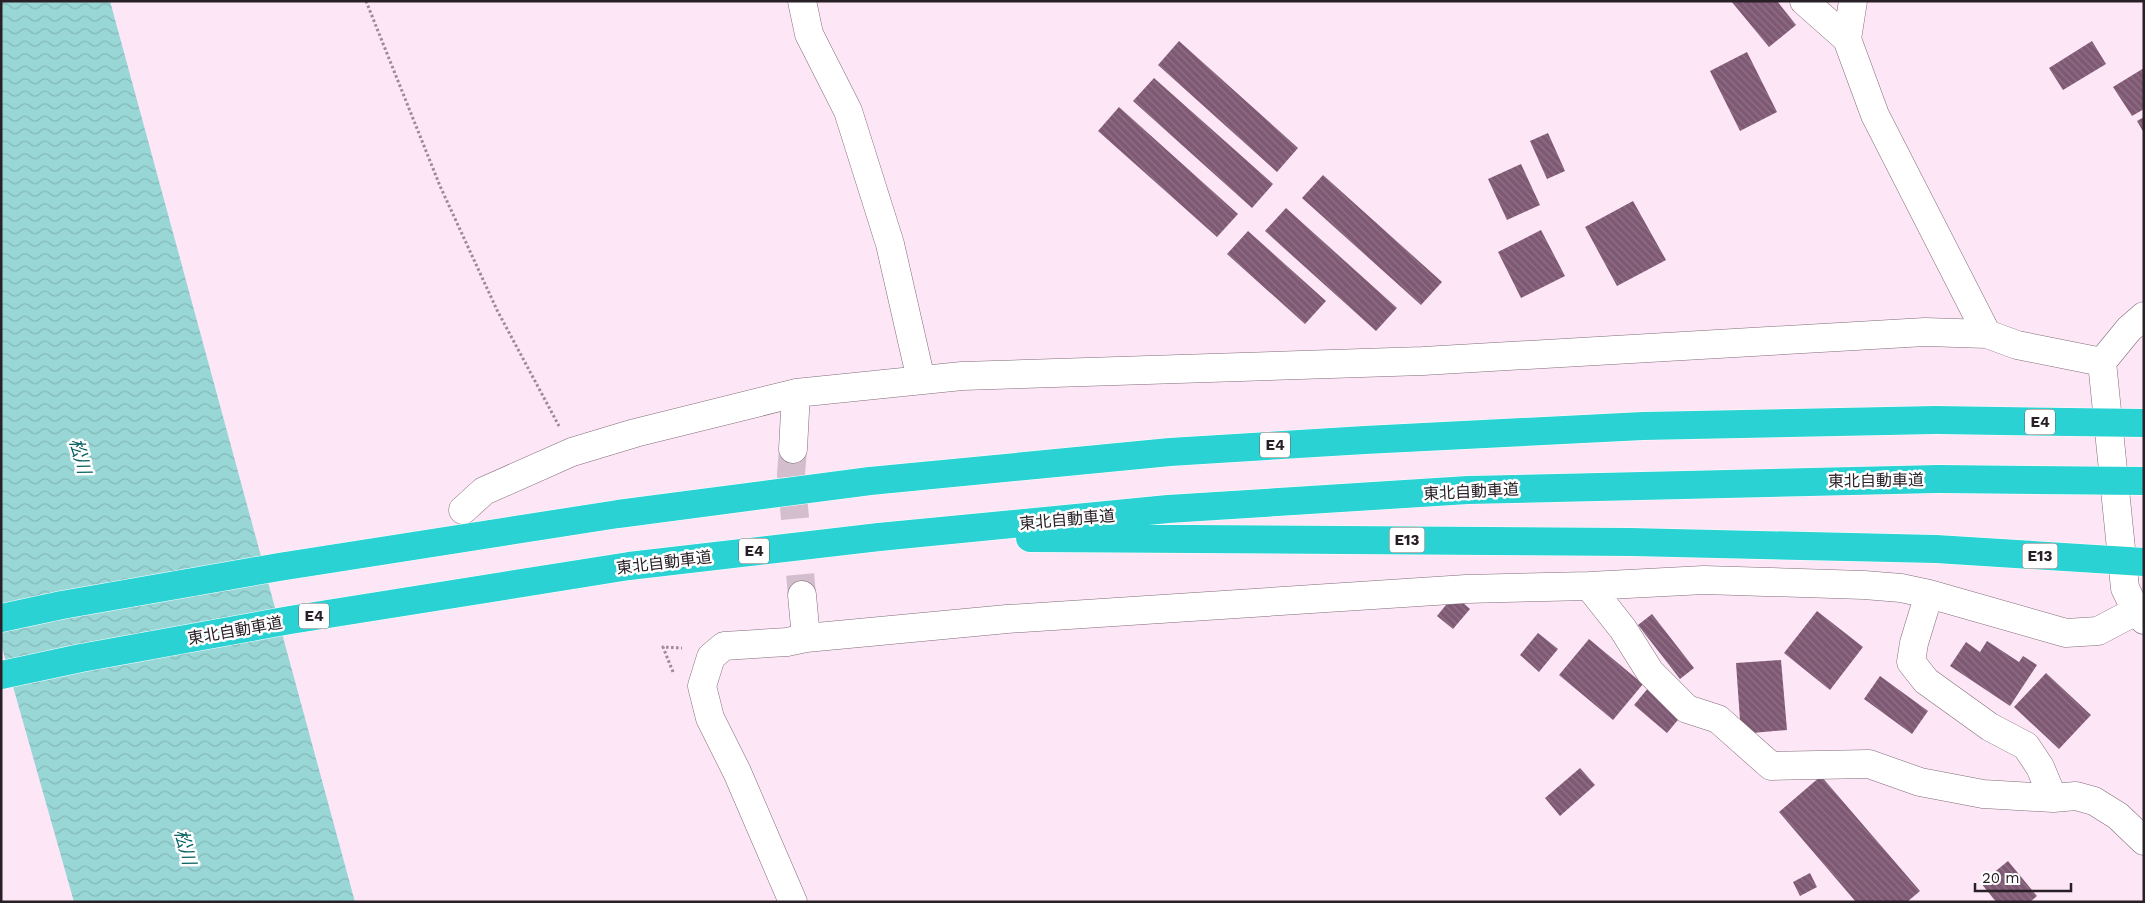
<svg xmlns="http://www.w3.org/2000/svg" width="2145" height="903" viewBox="0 0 2145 903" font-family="'Work Sans','Noto Sans JP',sans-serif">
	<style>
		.water { fill: url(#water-waves) }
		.building { fill: url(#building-back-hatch) }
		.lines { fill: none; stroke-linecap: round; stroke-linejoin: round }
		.minor-tunnel { stroke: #d2becc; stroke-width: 28; stroke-dasharray: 28 14; stroke-linecap: butt }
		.minor-casing { stroke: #806c79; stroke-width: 29 }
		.motorway-casing { stroke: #fff; stroke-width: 29 }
		.path { stroke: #9b8b96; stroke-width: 3; stroke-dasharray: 2.5 2.5; stroke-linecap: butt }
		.minor { stroke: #fff; stroke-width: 28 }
		.motorway { stroke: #2bd2d3; stroke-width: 28 }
		.motorway-bridge-casing { stroke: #fff; stroke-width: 29; stroke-linecap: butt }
		.motorway-bridge { stroke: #2bd2d3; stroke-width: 28 }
		.labels { text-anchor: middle; stroke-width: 5; stroke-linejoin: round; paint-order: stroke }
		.shield { fill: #fff; stroke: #686367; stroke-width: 1 }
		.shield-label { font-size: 15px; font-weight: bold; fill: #282026 }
		.street-label { font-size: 16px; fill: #282026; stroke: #fff }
		.water-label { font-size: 18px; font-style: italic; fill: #056161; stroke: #fff }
	</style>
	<defs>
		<pattern id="water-waves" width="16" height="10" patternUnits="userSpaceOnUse" patternTransform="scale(1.25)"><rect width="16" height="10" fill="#99d7d7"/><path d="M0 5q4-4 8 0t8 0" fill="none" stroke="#84b8b8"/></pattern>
		<pattern id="building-back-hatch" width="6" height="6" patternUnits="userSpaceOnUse" patternTransform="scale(1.25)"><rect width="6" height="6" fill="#7f5974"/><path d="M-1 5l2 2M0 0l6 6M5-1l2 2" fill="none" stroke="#8f7286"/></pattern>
	</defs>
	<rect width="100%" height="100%" fill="#fde6f5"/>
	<path class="water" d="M 1,1 L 110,1 L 355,902 L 74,902 L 1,644 Z"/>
	<path class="building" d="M 1731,1 L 1777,1 L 1796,25 L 1769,47 Z
		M 1179,41 L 1298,148 L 1277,172 L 1158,65 Z
		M 2092,41 L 2106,64 L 2063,90 L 2049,68 Z
		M 1747,52 L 1777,112 L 1740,131 L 1710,71 Z
		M 2144,68 L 2144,109 L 2132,116 L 2113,87 Z
		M 1154,78 L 1273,184 L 1252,208 L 1133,101 Z
		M 1119,107 L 1238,214 L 1217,237 L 1098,131 Z
		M 2144,117 L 2144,133 L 2137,121 Z
		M 1548,133 L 1565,171 L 1547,179 L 1530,141 Z
		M 1521,164 L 1540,205 L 1507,220 L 1488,179 Z
		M 1323,175 L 1442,282 L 1421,305 L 1302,198 Z
		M 1633,201 L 1666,260 L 1617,286 L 1585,227 Z
		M 1286,208 L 1397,308 L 1376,331 L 1265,231 Z
		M 1541,230 L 1565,276 L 1521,298 L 1498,252 Z
		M 1248,231 L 1326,301 L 1305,324 L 1227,254 Z
		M 1454,595 L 1470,609 L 1453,629 L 1437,616 Z
		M 1817,611 L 1863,647 L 1830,690 L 1784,653 Z
		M 1652,614 L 1694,668 L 1680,679 L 1638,625 Z
		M 1538,633 L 1558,649 L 1539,672 L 1520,655 Z
		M 1589,639 L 1643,684 L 1613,720 L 1559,675 Z
		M 1987,641 L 2019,662 L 2023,656 L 2037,665 L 2010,706 L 1950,666 L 1966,642 L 1980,652 Z
		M 1781,660 L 1787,730 L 1741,734 L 1736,663 Z
		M 2046,673 L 2091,715 L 2059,749 L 2014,707 Z
		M 1880,676 L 1928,711 L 1912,734 L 1864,699 Z
		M 1649,687 L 1682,715 L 1667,733 L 1634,705 Z
		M 1580,768 L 1595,785 L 1560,816 L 1545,798 Z
		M 1821,776 L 1920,891 L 1907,902 L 1856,902 L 1779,812 Z
		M 2008,861 L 2037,896 L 2030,902 L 1996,902 L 1981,883 Z
		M 1810,873 L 1817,887 L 1800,896 L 1793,882 Z"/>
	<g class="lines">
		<path class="minor-tunnel" d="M 793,449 L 791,474 L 802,595"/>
		<defs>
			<path id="minor" d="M 802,1 L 809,34 L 848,111 L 890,244 L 921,380
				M 1804,1 L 1847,39
				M 1853,1 L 1847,39 L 1875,115 L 1987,334 L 2017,345 L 2102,362
				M 2144,316 L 2129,329 L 2102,362 L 2125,588 L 2136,611 L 2144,620
				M 793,449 L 796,393
				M 463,510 L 484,491 L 572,452 L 635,433 L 796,393 L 962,376 L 1423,361 L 1925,332 L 1987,334
				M 1589,586 L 1623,629 L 1650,672 L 1687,709 L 1718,719 L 1771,766 L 1869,764 L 1920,782 L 1983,794 L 2053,798 L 2076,796 L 2094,801 L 2118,816 L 2144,841
				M 1929,594 L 2066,633 L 2098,631 L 2136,611
				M 802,595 L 806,638
				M 793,902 L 737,772 L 710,718 L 702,686 L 711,657 L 724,646 L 787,642 L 806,638 L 1007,619 L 1466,589 L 1589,586 L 1704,580 L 1864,585 L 1901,588 L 1929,594 L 1914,643 L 1911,662 L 1926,681 L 1990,727 L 2026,746 L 2040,767 L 2053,798"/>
			<path id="motorway" d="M 1030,538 L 1631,542 L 1936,549
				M 1,618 L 62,605 L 279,567 L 618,514 L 870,481 L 1170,452 L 1365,440 L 1643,426 L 1936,420
				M 1,675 L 81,658 L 290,620 L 629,566 L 879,537 L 1168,509 L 1468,490 L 1938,479"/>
		</defs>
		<use href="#minor" class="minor-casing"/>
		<use href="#motorway" class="motorway-casing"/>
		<path class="path" d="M 366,1 L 440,186 L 497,310 L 559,426
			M 673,672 L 663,647 L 682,648"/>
		<use href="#minor" class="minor"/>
		<use href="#motorway" class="motorway"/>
		<defs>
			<path id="motorway-bridge" d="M 1936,420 L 2144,423
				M 1938,479 L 2144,481
				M 1936,549 L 2144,562"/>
		</defs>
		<use href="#motorway-bridge" class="motorway-bridge-casing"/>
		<use href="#motorway-bridge" class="motorway-bridge"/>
	</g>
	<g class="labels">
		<g class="shield">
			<rect x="2025" y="409.5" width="30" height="25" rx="4"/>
			<rect x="1260" y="432.5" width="30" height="25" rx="4"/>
			<rect x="1389.5" y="527.5" width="35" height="25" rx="4"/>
			<rect x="739" y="538.5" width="30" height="25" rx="4"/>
			<rect x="2022.5" y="543.5" width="35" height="25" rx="4"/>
			<rect x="299" y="603.5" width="30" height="25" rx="4"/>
		</g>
		<g class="shield-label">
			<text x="2040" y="427">E4</text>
			<text x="1275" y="450">E4</text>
			<text x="1407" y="545">E13</text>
			<text x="754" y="556">E4</text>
			<text x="2040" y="561">E13</text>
			<text x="314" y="621">E4</text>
		</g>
		<g class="street-label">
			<text transform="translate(1876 480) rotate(-1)" y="6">東北自動車道</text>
			<text transform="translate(1471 491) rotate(-3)" y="6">東北自動車道</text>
			<text transform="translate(1067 519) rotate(-5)" y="6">東北自動車道</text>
			<text transform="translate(664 562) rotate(-7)" y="6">東北自動車道</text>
			<text transform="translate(235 630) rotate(-10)" y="6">東北自動車道</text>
		</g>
		<g class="water-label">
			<text transform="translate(80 456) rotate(75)" y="6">松川</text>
			<text transform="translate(185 847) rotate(75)" y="6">松川</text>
		</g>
	</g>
	<rect width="2145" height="903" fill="none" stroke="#282026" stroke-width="5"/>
	<path d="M1975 883v8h96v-8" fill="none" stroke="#282026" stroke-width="2.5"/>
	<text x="1982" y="883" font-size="15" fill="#282026" stroke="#ffffff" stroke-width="4" paint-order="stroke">20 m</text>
</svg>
